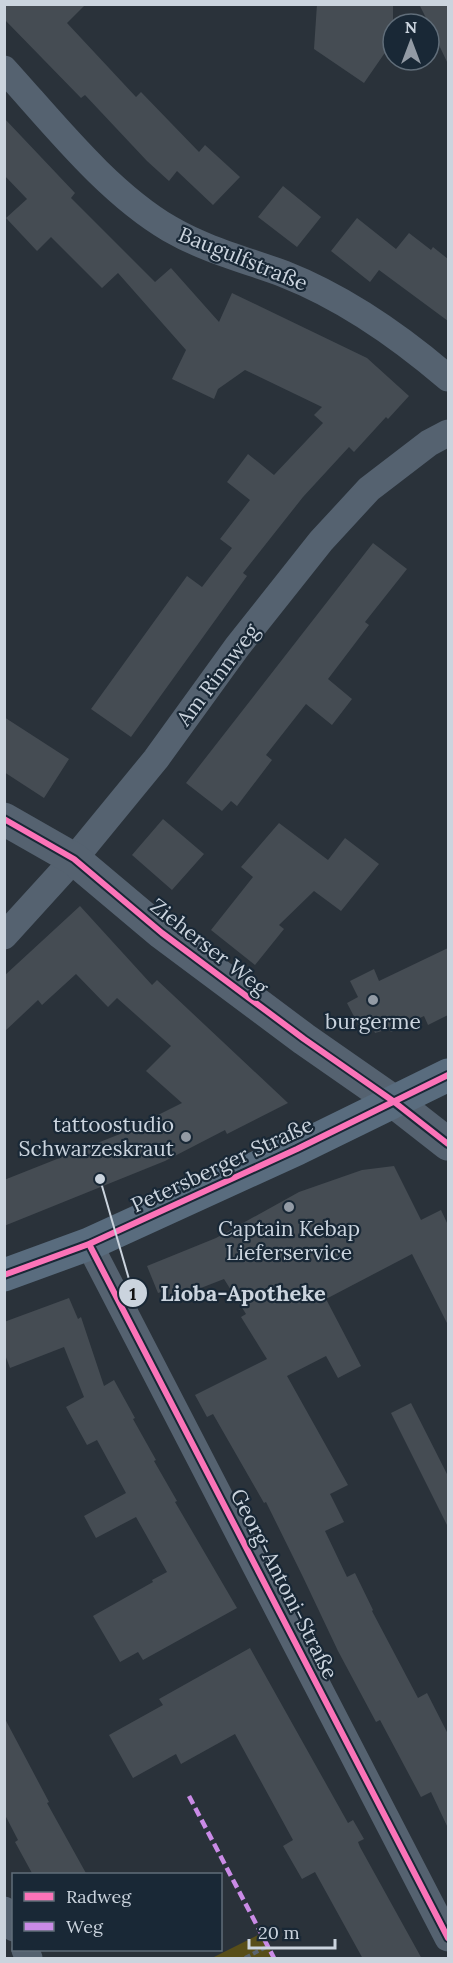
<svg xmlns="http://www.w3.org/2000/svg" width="453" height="1963" viewBox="0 0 453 1963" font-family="Lora,serif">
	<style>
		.green { fill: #584e19 }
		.building { fill: #454c53 }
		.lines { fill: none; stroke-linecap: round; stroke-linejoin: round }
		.path { stroke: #5a646f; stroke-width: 4; stroke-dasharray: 6 3; stroke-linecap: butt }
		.minor { stroke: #556270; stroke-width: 27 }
		.tertiary { stroke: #556270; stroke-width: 33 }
		.primary { stroke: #596c7e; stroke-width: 33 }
		.quiet { stroke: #ca8be6; stroke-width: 4.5; stroke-dasharray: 9 4.5; stroke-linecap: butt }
		.cycleway-casing { stroke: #192836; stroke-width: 10 }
		.cycleway { stroke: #fb73b8; stroke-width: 6 }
		.poi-dot { fill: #939ba5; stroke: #192836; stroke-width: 2 }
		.labels { text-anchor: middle; stroke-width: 4.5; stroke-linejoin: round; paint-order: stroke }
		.street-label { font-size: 21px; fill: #cbd4de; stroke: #192836 }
		.poi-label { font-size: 21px; fill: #cbd4de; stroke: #192836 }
		.leader { fill: none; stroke: #cbd4de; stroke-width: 2 }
		.callout-dot { fill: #cbd4de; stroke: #192836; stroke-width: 2 }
		.mark-label { font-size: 18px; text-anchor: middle; font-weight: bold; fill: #111 }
		.callout-label { font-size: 22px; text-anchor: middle; font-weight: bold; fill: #cbd4de; stroke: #192836; stroke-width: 4.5; stroke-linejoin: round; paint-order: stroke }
	</style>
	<rect width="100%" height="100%" fill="#2a323a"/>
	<path class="green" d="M 262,1933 L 274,1958 L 212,1958 Z"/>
	<path class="building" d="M 4,4 L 86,4 L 67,23 L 136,97 L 141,92 L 199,152 L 205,145 L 240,177 L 213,205 L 177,171 L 169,181 L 147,161 L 85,95 L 81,98 L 4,19 Z
		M 317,4 L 393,4 L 393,41 L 364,83 L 314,49 Z
		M 419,4 L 448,4 L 448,64 L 429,24 Z
		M 4,118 L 75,193 L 71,198 L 155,282 L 171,268 L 219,322 L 232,293 L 367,358 L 409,396 L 388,419 L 386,417 L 354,452 L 349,447 L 303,497 L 243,573 L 247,576 L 131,737 L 91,709 L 187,576 L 202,587 L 232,548 L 220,539 L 250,500 L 227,482 L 248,454 L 274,475 L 323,423 L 314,415 L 322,407 L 245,370 L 218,389 L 214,399 L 172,379 L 186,350 L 118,273 L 102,288 L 51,237 L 37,251 L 6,218 L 27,199 L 4,175 Z
		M 283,186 L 321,217 L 297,247 L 258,217 Z
		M 357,218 L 396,249 L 409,233 L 431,250 L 433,247 L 448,259 L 448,321 L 379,270 L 370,282 L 331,251 Z
		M 373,543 L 407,569 L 365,622 L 369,625 L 328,679 L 352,699 L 332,725 L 306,704 L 266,755 L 272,760 L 237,806 L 231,801 L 222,811 L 186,783 Z
		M 4,717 L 69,759 L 44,798 L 4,772 Z
		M 163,819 L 204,854 L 172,890 L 132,855 Z
		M 279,823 L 328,860 L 345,838 L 379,864 L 341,911 L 314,891 L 279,925 L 284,929 L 255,965 L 211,930 L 253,877 L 241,867 Z
		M 80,906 L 152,985 L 157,980 L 288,1103 L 227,1134 L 225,1130 L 165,1161 L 4,1226 L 4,1180 L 120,1134 L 182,1103 L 146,1071 L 171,1046 L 117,998 L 108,1007 L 76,974 L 42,1005 L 38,1000 L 4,1032 L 4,976 Z
		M 448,948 L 448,1015 L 428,1025 L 424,1016 L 391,1032 L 389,1029 L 375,1033 L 370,1021 L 359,1026 L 347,1003 L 358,997 L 350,981 L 374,969 L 379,981 Z
		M 394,1166 L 421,1220 L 441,1210 L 448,1225 L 448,1325 L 412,1254 L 326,1299 L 361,1366 L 338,1378 L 326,1356 L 287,1376 L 348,1485 L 330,1494 L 344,1522 L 325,1531 L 347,1577 L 355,1573 L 373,1610 L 372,1611 L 418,1698 L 427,1693 L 448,1734 L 448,1828 L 431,1792 L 421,1797 L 380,1720 L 376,1722 L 338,1651 L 303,1577 L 266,1502 L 264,1503 L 213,1414 L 207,1417 L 195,1395 L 267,1359 L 241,1317 L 246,1314 L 224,1279 L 165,1302 L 161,1292 L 158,1293 L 147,1266 L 216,1238 L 299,1192 L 362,1170 Z
		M 69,1298 L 78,1319 L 81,1317 L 104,1386 L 114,1380 L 135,1418 L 133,1419 L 156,1460 L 154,1461 L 177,1501 L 175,1502 L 237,1608 L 143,1660 L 138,1652 L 120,1662 L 93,1616 L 153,1582 L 152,1580 L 167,1572 L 136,1517 L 96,1538 L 84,1516 L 126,1493 L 97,1440 L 87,1445 L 66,1407 L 84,1397 L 64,1347 L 10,1368 L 4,1352 L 4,1322 Z
		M 411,1403 L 448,1476 L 448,1527 L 391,1413 Z
		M 250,1648 L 348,1823 L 353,1820 L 364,1839 L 358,1842 L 360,1847 L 422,1959 L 363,1959 L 315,1872 L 302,1879 L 283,1846 L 293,1840 L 235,1734 L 181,1764 L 176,1754 L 133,1778 L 109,1735 L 163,1705 L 159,1699 Z
		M 4,1717 L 49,1802 L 47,1803 L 87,1875 L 33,1875 L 15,1842 L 18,1840 L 4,1813 Z"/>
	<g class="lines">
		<path class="path" d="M 245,1958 L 268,1946"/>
		<path class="minor" d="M 4,69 C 54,124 107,192 170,229 C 206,250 246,260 284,274 C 345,298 399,336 448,378
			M 4,936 L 74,859 L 156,759 L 237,647 L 321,541 L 369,489 L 429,443 L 448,433
			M 89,1244 L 448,1938
			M 4,1910 L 14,1928
			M 25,1950 L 29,1958"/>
		<path class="tertiary" d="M 4,819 L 74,859 L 162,933 L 304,1039 L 393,1101 L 448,1144"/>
		<path class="primary" d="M 4,1275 L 89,1244 L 297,1149 L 448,1075"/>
		<path class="quiet" d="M 189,1796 L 274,1958"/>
		<defs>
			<path id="cycleway" d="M 4,819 L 74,859 L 162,933 L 304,1039 L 393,1101 L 448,1144
				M 89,1244 L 448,1938
				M 4,1275 L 89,1244 L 297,1149 L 448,1075"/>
		</defs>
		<use href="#cycleway" class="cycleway-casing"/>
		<use href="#cycleway" class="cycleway"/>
	</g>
	<g class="poi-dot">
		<circle cx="373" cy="1000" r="6"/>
		<circle cx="186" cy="1137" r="6"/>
		<circle cx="289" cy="1207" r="6"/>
	</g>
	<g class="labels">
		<g class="street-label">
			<text transform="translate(243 259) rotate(22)" y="7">Baugulfstraße</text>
			<text transform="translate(218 675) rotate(-53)" y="7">Am Rinnweg</text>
			<text transform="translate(209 947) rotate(38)" y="7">Zieherser Weg</text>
			<text transform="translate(222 1165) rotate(-25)" y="7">Petersberger Straße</text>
			<text transform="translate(284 1584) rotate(63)" y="7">Georg-Antoni-Straße</text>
		</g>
		<g class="poi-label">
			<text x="373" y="1029">burgerme</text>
			<text x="174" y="1132" text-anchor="end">tattoostudio<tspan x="174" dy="24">Schwarzeskraut</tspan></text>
			<text x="289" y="1236">Captain Kebap<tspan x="289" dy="24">Lieferservice</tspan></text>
		</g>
	</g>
	<path class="leader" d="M100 1179L133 1293"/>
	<g class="callout-dot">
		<circle cx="100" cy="1179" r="6"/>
		<circle cx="133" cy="1293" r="15"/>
	</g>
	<g class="mark-label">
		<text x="133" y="1300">1</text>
	</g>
	<g class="callout-label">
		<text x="243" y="1301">Lioba-Apotheke</text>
	</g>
	<rect width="453" height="1963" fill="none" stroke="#cbd4de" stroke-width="12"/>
	<rect x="12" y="1873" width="210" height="78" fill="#192836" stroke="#606d79" stroke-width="1.5"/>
	<rect x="24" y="1892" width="30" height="9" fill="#fb73b8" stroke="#606d79" stroke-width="1.5"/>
	<text x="66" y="1903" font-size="18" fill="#cbd4de">Radweg</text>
	<rect x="24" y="1922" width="30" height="9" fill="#ca8be6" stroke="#606d79" stroke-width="1.5"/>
	<text x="66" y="1933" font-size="18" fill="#cbd4de">Weg</text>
	<g transform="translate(411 42)"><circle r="28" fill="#192836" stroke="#606d79" stroke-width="1.5"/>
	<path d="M0-4.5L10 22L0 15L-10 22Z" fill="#939ba5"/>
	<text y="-9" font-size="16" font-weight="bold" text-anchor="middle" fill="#cbd4de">N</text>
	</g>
	<path d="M249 1939v9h86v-9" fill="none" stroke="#cbd4de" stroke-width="3"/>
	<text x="258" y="1939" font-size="18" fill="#cbd4de" stroke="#192836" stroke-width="4.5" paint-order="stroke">20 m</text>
</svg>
